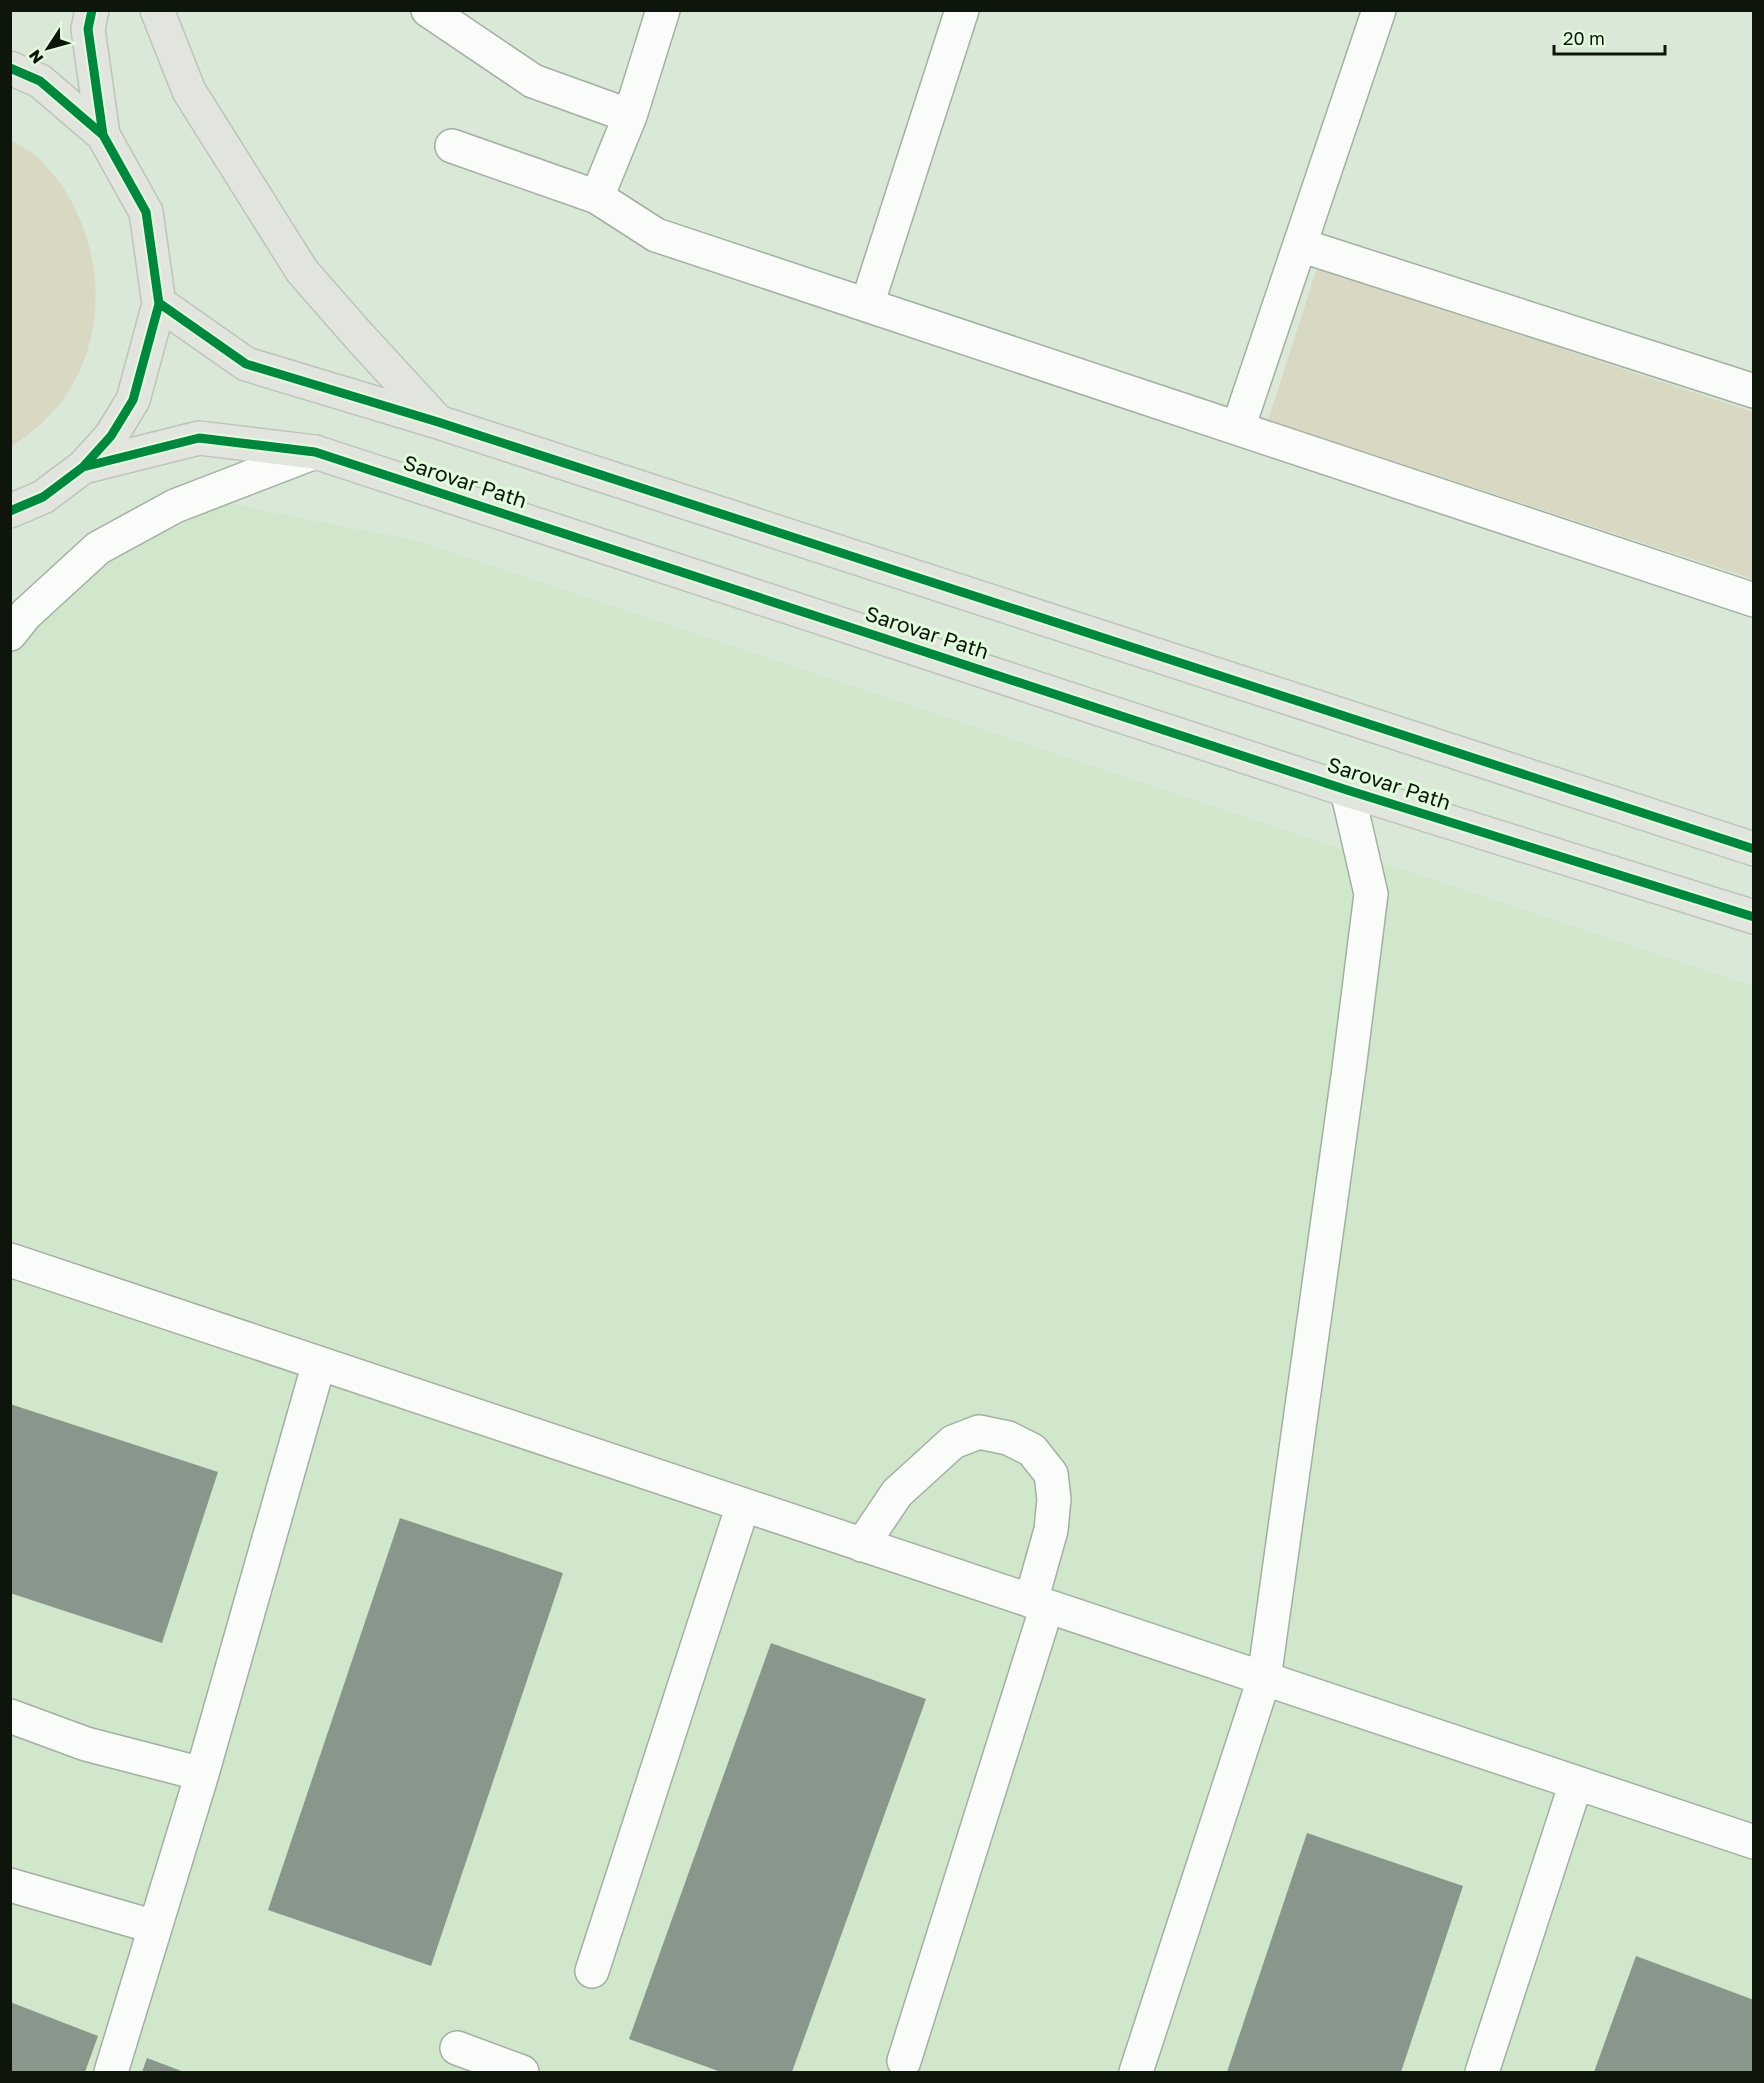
<svg xmlns="http://www.w3.org/2000/svg" width="1764" height="2083" viewBox="0 0 1764 2083" font-family="'Golos Text',sans-serif">
	<style>
		.built { fill: #d0e7cc }
		.green { fill: #d9d9c3 }
		.building { fill: #88968c }
		.lines { fill: none; stroke-linecap: round; stroke-linejoin: round }
		.minor-casing { stroke: #a4afa3; stroke-width: 36 }
		.major-casing { stroke: #bdc4bc; stroke-width: 36 }
		.minor { stroke: #f9fcf9; stroke-width: 33 }
		.major { stroke: #e2e5dd; stroke-width: 33 }
		.cycleway-casing { stroke: #e2fcde; stroke-width: 13 }
		.cycleway { stroke: #00873e; stroke-width: 9 }
		.labels { text-anchor: middle; stroke-width: 6; stroke-linejoin: round; paint-order: stroke }
		.street-label { font-size: 21px; fill: #0e160c; stroke: #e2fcde }
	</style>
	<rect width="100%" height="100%" fill="#dae8d8"/>
	<path class="built" d="M 217,501 L 417,541 L 1753,986 L 1753,2072 L 11,2072 L 10,632 L 76,579 Z"/>
	<path class="green" d="M 11,140 C 20,146 33,152 41,161 C 103,222 115,330 62,401 C 47,420 30,434 11,447 Z
		M 1317,268 L 1753,412 L 1753,579 L 1268,420 Z"/>
	<path class="building" d="M 10,1404 L 218,1472 L 162,1643 L 10,1593 Z
		M 400,1518 L 563,1573 L 431,1966 L 268,1910 Z
		M 771,1643 L 926,1699 L 792,2072 L 721,2072 L 629,2039 Z
		M 1307,1833 L 1463,1886 L 1401,2072 L 1227,2072 Z
		M 1636,1956 L 1754,2000 L 1754,2072 L 1594,2072 Z
		M 10,2002 L 98,2036 L 85,2072 L 10,2072 Z
		M 147,2058 L 184,2072 L 142,2072 Z"/>
	<g class="lines">
		<defs>
			<path id="minor" d="M 428,10 L 533,81 L 630,116 L 597,197 L 452,146
				M 630,116 L 663,10
				M 597,197 L 656,235 L 1754,600
				M 1300,245 L 1754,391
				M 867,305 L 962,10
				M 1238,428 L 1379,10
				M 10,634 L 26,614 L 98,548 L 175,506 L 315,452
				M 10,1260 L 1754,1842
				M 862,1545 L 897,1493 L 953,1442 L 979,1432 L 1008,1438 L 1032,1450 L 1051,1474 L 1054,1499 L 1051,1530 L 1031,1601
				M 10,1716 L 86,1744 L 202,1774
				M 10,1885 L 155,1927
				M 592,1971 L 743,1505
				M 457,2048 L 522,2072
				M 904,2061 L 1047,1606
				M 111,2072 L 202,1774 L 319,1363
				M 1136,2072 L 1264,1679 L 1349,1069 L 1371,894 L 1347,790
				M 1482,2072 L 1576,1783"/>
			<path id="major" d="M 92,10 L 88,29 L 103,135
				M 157,10 L 189,91 L 302,271 L 358,335 L 438,422
				M 10,68 L 40,81 L 103,135 L 146,212 L 159,304 L 133,400 L 111,436 L 83,467 L 43,497 L 10,511
				M 159,303 L 246,364 L 438,422 L 1754,849
				M 83,467 L 199,438 L 315,452 L 1347,790 L 1754,917"/>
		</defs>
		<use href="#minor" class="minor-casing"/>
		<use href="#major" class="major-casing"/>
		<use href="#minor" class="minor"/>
		<use href="#major" class="major"/>
		<defs>
			<path id="cycleway" d="M 92,10 L 88,29 L 103,135
				M 10,68 L 40,81 L 103,135 L 146,212 L 159,304 L 133,400 L 111,436 L 83,467 L 43,497 L 10,511
				M 159,303 L 246,364 L 438,422 L 1754,849
				M 83,467 L 199,438 L 315,452 L 1347,790 L 1754,917"/>
		</defs>
		<use href="#cycleway" class="cycleway-casing"/>
		<use href="#cycleway" class="cycleway"/>
	</g>
	<g class="labels">
		<g class="street-label">
			<text transform="translate(465 482) rotate(18)" y="7">Sarovar Path</text>
			<text transform="translate(927 633) rotate(18)" y="7">Sarovar Path</text>
			<text transform="translate(1389 784) rotate(18)" y="7">Sarovar Path</text>
		</g>
	</g>
	<rect width="1764" height="2083" fill="none" stroke="#0e160c" stroke-width="24"/>
	<g transform="translate(48 48) rotate(234)" stroke="#e2fcde" stroke-width="4.5" paint-order="stroke">
	<path d="M0-4.5L10 22L0 15L-10 22Z" fill="#0e160c"/>
	<text y="-9" font-size="16" font-weight="bold" text-anchor="middle" fill="#0e160c">N</text>
	</g>
	<path d="M1554 45v9h111v-9" fill="none" stroke="#0e160c" stroke-width="3"/>
	<text x="1563" y="45" font-size="18" fill="#0e160c" stroke="#e2fcde" stroke-width="4.5" paint-order="stroke">20 m</text>
</svg>
